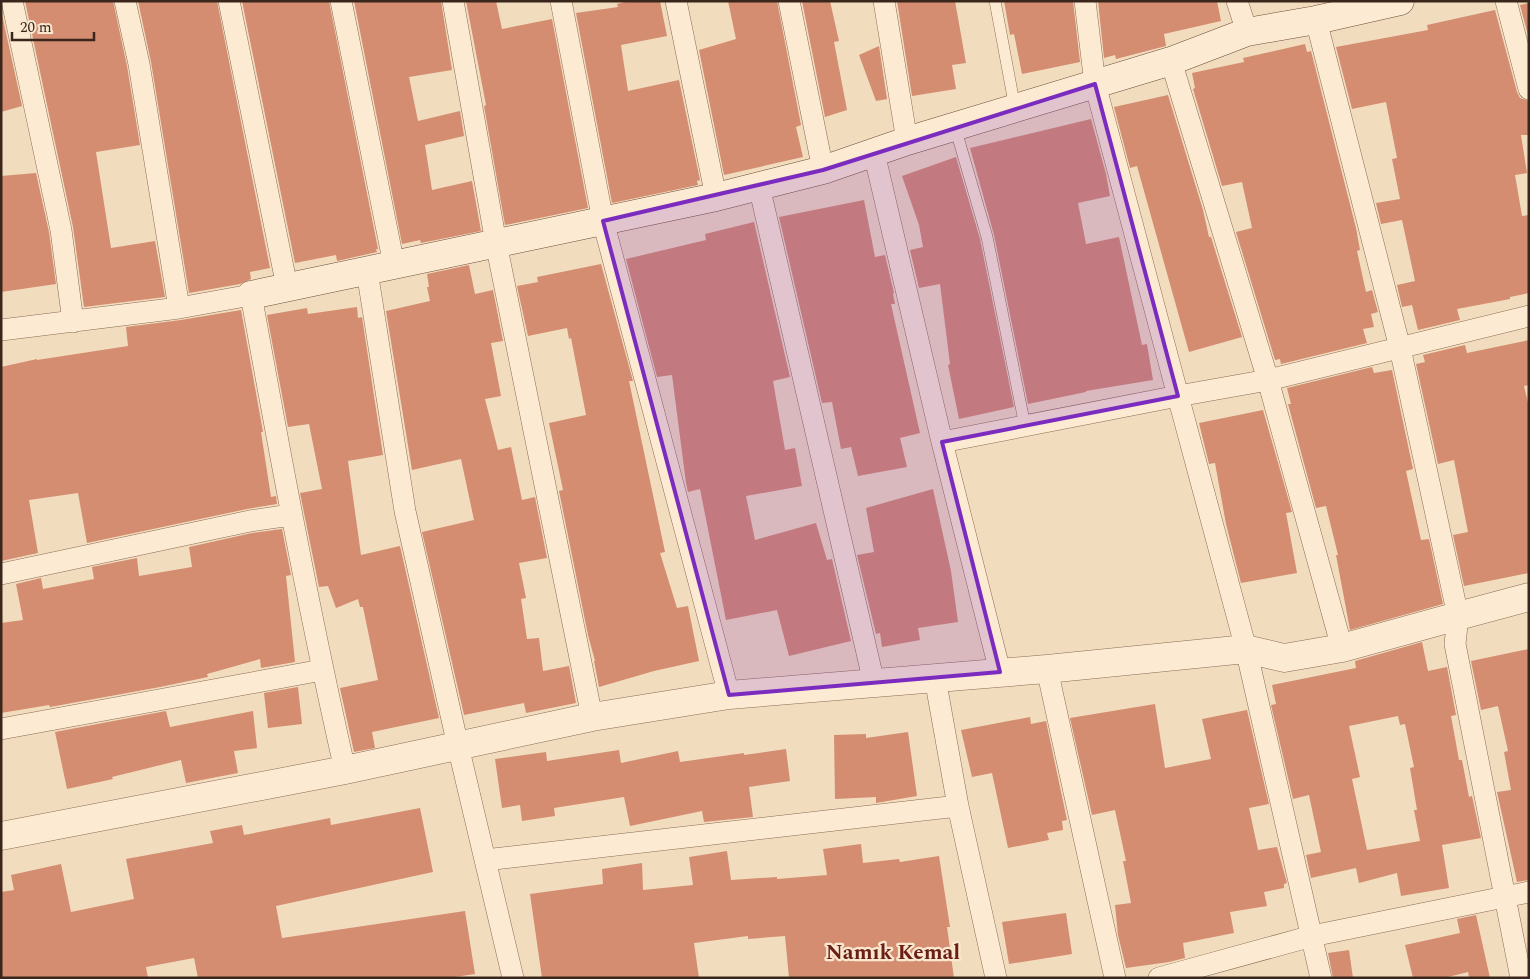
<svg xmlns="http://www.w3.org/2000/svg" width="1530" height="979" viewBox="0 0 1530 979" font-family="Spectral,serif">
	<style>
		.building { fill: #d48d70; fill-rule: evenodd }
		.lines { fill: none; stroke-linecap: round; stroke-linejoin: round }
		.service-casing { stroke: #8c6b55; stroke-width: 12 }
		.minor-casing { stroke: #8c6b55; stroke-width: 22 }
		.tertiary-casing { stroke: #8c6b55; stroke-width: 29 }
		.secondary-casing { stroke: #6d4c38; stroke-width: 29 }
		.service { stroke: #fcead2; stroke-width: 11 }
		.minor { stroke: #fcead2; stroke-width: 21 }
		.tertiary { stroke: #fcead2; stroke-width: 28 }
		.secondary { stroke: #fcead2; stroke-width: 28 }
		.marked { fill: #7b2cbf; fill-opacity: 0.2; stroke: #7b2cbf; stroke-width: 4; stroke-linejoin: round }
		.labels { text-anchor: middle; stroke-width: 4.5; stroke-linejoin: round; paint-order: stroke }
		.district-label { font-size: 21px; font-weight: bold; fill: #6a1e16; stroke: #f9e7ce }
	</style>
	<rect width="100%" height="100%" fill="#f2dcbe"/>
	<path class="building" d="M 25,1 L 113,1 L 127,66 L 140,145 L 96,152 L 111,248 L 155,241 L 165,297 L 84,307 L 73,227 Z
		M 138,1 L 217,1 L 270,268 L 250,272 L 251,279 L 240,284 L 189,293 L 151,62 Z
		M 242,1 L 329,1 L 378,249 L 376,249 L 377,252 L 337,261 L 336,255 L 295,263 Z
		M 354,1 L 441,1 L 452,70 L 409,77 L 418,121 L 460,111 L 464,136 L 425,145 L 432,190 L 472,181 L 481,231 L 421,243 L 420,240 L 402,244 Z
		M 466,1 L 496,1 L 502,29 L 552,19 L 588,208 L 505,225 L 484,106 L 486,105 Z
		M 630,1 L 660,1 L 667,36 L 621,45 L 628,91 L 679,80 L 700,180 L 697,181 L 698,185 L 612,203 L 576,13 L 618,7 L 617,4 Z
		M 728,1 L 777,1 L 801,125 L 796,127 L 803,157 L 724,175 L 699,50 L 736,39 Z
		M 802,1 L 830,1 L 839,41 L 834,42 L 847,110 L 825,117 Z
		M 897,1 L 955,1 L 966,63 L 952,65 L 956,89 L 912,96 Z
		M 1004,1 L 1073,1 L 1080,62 L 1022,74 L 1014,34 L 1010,35 Z
		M 1098,1 L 1217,1 L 1221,21 L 1164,34 L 1166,46 L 1116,59 L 1115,55 L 1104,58 Z
		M 1529,3 L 1529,39 L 1520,5 Z
		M 1,10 L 22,106 L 1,112 Z
		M 1495,10 L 1517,92 L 1520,98 L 1529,101 L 1529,135 L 1521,135 L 1527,173 L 1515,175 L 1522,216 L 1529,215 L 1529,293 L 1510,297 L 1510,299 L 1457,309 L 1460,320 L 1418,330 L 1412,305 L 1402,307 L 1397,285 L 1415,281 L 1402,220 L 1381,224 L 1376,203 L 1400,199 L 1392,159 L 1397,158 L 1386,102 L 1352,109 L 1336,47 L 1428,30 L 1427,25 Z
		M 1305,44 L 1307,52 L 1311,51 L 1356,228 L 1360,250 L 1357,251 L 1366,292 L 1372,290 L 1378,312 L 1371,314 L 1374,327 L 1363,329 L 1367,343 L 1281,364 L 1280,359 L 1275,360 L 1236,232 L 1252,228 L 1242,182 L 1222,186 L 1193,89 L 1195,88 L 1192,73 L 1244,62 L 1243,58 Z
		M 879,46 L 887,99 L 876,101 L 859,55 Z
		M 1168,95 L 1203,210 L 1209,237 L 1211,237 L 1242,337 L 1189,352 L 1137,166 L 1130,168 L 1114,107 Z
		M 1091,119 L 1106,174 L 1110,196 L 1078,203 L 1086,244 L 1119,237 L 1142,345 L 1147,344 L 1153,380 L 1086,391 L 1086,392 L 1028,404 L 994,235 L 970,148 Z
		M 956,157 L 980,239 L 1014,407 L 959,419 L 948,365 L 950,364 L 940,284 L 919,288 L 910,250 L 923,247 L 919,225 L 902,176 Z
		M 36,173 L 49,232 L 56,284 L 1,292 L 1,176 Z
		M 864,200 L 875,257 L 885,255 L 894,293 L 893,294 L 895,304 L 891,304 L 920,433 L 900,438 L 907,467 L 858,476 L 851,447 L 841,449 L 832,402 L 822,403 L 779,217 Z
		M 754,222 L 790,377 L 773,381 L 785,450 L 795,448 L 802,486 L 746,496 L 755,540 L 816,523 L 827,560 L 832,559 L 851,641 L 789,656 L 777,610 L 726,620 L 700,489 L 688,492 L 686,483 L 672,375 L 657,377 L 626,259 L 706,240 L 705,234 Z
		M 601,264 L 633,381 L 629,381 L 665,552 L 660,553 L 677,608 L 688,606 L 699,661 L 654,671 L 599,687 L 594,661 L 595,661 L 588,635 L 559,491 L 563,490 L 549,423 L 586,415 L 571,338 L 569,339 L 567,328 L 528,336 L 517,286 L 538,282 L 537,277 Z
		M 469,265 L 475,294 L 493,290 L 503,341 L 491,343 L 501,396 L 485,399 L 498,450 L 511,447 L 522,500 L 535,497 L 547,558 L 519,563 L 526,598 L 521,599 L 527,639 L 539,638 L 543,671 L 569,666 L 576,703 L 526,713 L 524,703 L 464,715 L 422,532 L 474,520 L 461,459 L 412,470 L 386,311 L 430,301 L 427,287 L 429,287 L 427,274 Z
		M 357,307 L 358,318 L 362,317 L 383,455 L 348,461 L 361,555 L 400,546 L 439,718 L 372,732 L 375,748 L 354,752 L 340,688 L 378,680 L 363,607 L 360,607 L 358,599 L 336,608 L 328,586 L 319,587 L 300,493 L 322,489 L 309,424 L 288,427 L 267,315 L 307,308 L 308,314 Z
		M 241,310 L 263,432 L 261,432 L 271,497 L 276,496 L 277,504 L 247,509 L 87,543 L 78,493 L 29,500 L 38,553 L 1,561 L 1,367 L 37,359 L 37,360 L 128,346 L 126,327 L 181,320 Z
		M 1529,340 L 1529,385 L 1524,386 L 1529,407 L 1529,573 L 1464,586 L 1453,535 L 1468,532 L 1454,460 L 1438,464 L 1416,364 L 1425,362 L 1423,355 L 1465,345 L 1467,353 Z
		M 1372,367 L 1374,373 L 1392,370 L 1413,469 L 1406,471 L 1421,540 L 1429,539 L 1443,604 L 1350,630 L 1336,555 L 1338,555 L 1326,506 L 1316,508 L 1288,404 L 1291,404 L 1287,388 Z
		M 1263,410 L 1292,512 L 1286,513 L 1297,573 L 1241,583 L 1226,524 L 1215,463 L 1209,464 L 1199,423 Z
		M 933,489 L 951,571 L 958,622 L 918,628 L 920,640 L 882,647 L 880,633 L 876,634 L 857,555 L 874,552 L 866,508 Z
		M 282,529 L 291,575 L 286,576 L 295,662 L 261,668 L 260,659 L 207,674 L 208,677 L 160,687 L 50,707 L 49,705 L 1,713 L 1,623 L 23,620 L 16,584 L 41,578 L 43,589 L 94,579 L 92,567 L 137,558 L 139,576 L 192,567 L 189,547 L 252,533 Z
		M 1422,642 L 1428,671 L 1447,667 L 1456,715 L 1451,716 L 1459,760 L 1462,760 L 1469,797 L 1472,796 L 1481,838 L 1442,845 L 1449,888 L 1401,896 L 1397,873 L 1359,883 L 1356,868 L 1311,878 L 1306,855 L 1321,852 L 1309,795 L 1293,799 L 1271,705 L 1276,704 L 1272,685 L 1356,668 L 1355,661 ZM 1398,716 L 1400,725 L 1405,724 L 1414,767 L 1410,768 L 1417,810 L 1414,810 L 1420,841 L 1367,850 L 1352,779 L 1360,777 L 1349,726 Z
		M 1529,649 L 1529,880 L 1517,882 L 1497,792 L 1511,790 L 1504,752 L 1508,751 L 1498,706 L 1481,710 L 1471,661 Z
		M 298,687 L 302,724 L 268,728 L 264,693 Z
		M 1155,704 L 1165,768 L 1211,759 L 1202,719 L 1247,710 L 1269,804 L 1249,808 L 1258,850 L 1277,847 L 1287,883 L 1284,884 L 1284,888 L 1264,892 L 1267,906 L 1230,912 L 1234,933 L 1183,943 L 1185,958 L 1169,962 L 1126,968 L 1118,935 L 1115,905 L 1131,903 L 1123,861 L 1126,861 L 1115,810 L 1092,815 L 1070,718 Z
		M 166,711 L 170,727 L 253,711 L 257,748 L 234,751 L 238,773 L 186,783 L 181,760 L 112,777 L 113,779 L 67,789 L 55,732 Z
		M 1030,717 L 1031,724 L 1046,721 L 1067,820 L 1062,821 L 1063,830 L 1047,833 L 1049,840 L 1008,848 L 992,773 L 972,777 L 961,730 Z
		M 908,732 L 917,796 L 876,803 L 876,797 L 835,799 L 834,735 L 866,734 L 866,738 Z
		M 786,749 L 790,781 L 749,787 L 753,817 L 704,822 L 702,811 L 630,826 L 624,797 L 554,808 L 555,816 L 522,821 L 520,805 L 502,808 L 495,759 L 546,752 L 547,761 L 619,750 L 621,763 L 678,751 L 680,762 L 744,753 L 744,755 Z
		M 420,808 L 433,872 L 276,906 L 282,938 L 465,911 L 475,974 L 448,978 L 198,978 L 194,958 L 146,967 L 148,978 L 1,978 L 1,892 L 14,890 L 11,875 L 61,864 L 71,912 L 134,899 L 126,859 L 213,843 L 210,831 L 242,825 L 244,835 L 330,818 L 331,825 Z
		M 861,844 L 863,863 L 899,859 L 900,862 L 939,856 L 950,927 L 947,927 L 954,978 L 789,978 L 785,936 L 748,939 L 748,936 L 694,943 L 699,978 L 542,978 L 530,894 L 603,884 L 602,869 L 642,863 L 643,890 L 693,885 L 689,857 L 727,851 L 731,880 L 777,877 L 777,879 L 827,875 L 823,849 Z
		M 1066,913 L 1072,954 L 1009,964 L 1002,922 Z
		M 1476,915 L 1490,978 L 1469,978 L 1468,972 L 1444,978 L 1413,978 L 1405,945 L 1460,933 L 1457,919 Z
		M 1349,950 L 1353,978 L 1333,978 L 1328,953 Z"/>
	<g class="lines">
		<defs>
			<path id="service" d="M 995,1 L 1015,108
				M 955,127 L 987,237 L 1025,426"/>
			<path id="minor" d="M 12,1 L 61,230 L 73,322
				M 125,1 L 139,64 L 179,308
				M 229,1 L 287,287
				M 341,1 L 394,265
				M 453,1 L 496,243 L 592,717
				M 561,1 L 603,221 L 729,695
				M 676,1 L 716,197
				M 789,1 L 823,170
				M 884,1 L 907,141
				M 1085,1 L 1095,84 L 1178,396 L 1268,380 L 1529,316
				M 1237,1 L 1247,32
				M 1506,1 L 1529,89
				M 1316,20 L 1400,348 L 1458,616 L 1455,644 L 1521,978
				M 1171,61 L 1268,380 L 1342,648
				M 874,153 L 942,442
				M 759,186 L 874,683
				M 367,271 L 405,511 L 458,746 L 513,978
				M 1,330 L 179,308 L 251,295 C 280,454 309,612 345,770
				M 1,574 L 250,521 L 291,515
				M 1047,669 L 1115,978
				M 1000,672 L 942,442 L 1178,396 L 1246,649 L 1321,978
				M 935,678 L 958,806 L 996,978
				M 1,729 L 322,670
				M 485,860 L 958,806
				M 1159,978 L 1312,936 L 1529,892"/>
			<path id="tertiary" d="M 1,836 L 345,770 L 592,717 L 729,695 L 1047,669 L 1246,649 L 1284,658 L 1342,648 L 1458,616 L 1529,597"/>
			<path id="secondary" d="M 251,295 L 716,197 L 823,170 L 907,141 L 1171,61 L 1247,32 L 1316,20 L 1400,1"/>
		</defs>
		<use href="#service" class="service-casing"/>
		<use href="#minor" class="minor-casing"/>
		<use href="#tertiary" class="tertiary-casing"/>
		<use href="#secondary" class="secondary-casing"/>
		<use href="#service" class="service"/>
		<use href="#minor" class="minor"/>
		<use href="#tertiary" class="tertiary"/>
		<use href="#secondary" class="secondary"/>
	</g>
	<path class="marked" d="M 1095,84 L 1178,396 L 942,442 L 1000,672 L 729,695 L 603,221 L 823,170 Z"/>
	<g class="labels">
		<g class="district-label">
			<text x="893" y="959">Namık Kemal</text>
		</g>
	</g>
	<rect width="1530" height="979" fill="none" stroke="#3a261b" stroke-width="5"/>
	<path d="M12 32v8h82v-8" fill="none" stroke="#3a261b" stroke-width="2.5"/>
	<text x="20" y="32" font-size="15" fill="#3a261b" stroke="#f9e7ce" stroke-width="4" paint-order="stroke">20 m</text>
</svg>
